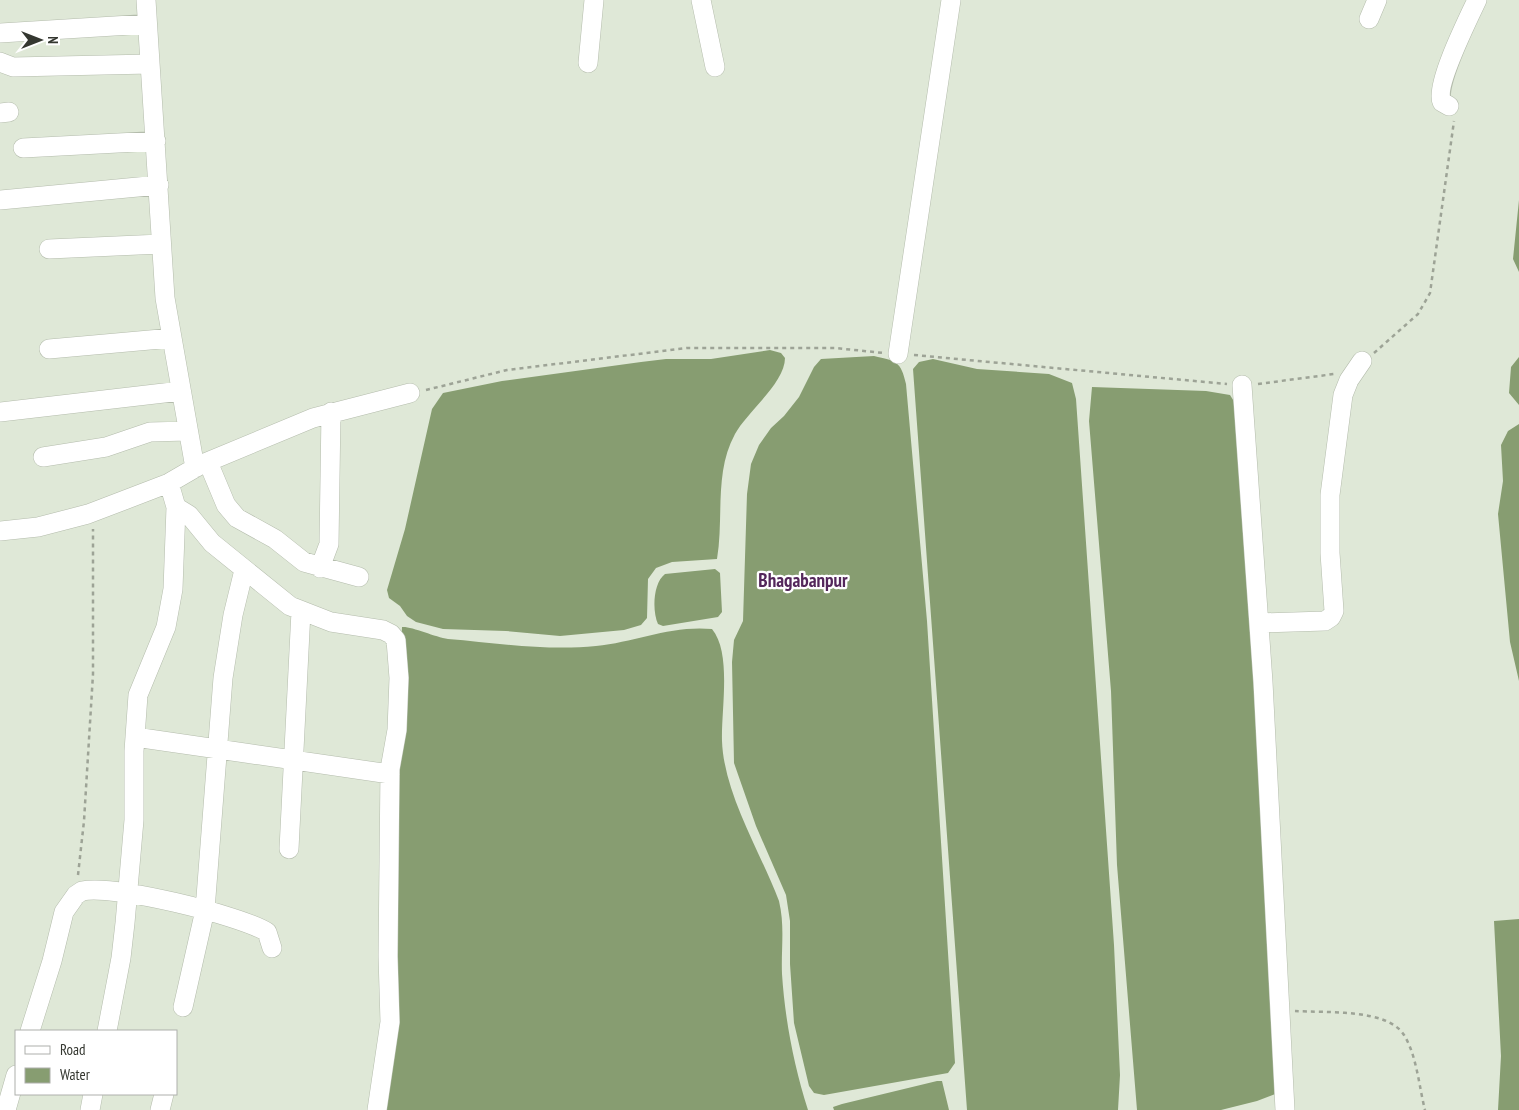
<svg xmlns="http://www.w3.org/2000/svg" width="1519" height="1110" viewBox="0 0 1519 1110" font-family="'PT Sans Narrow',sans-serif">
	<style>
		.water { fill: #879d71 }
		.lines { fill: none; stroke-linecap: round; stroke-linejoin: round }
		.minor-casing { stroke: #b4bcac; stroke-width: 20 }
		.path { stroke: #9da396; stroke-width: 2.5; stroke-dasharray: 4 4; stroke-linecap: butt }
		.minor { stroke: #fff; stroke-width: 19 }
		.labels { text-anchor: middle; stroke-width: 4.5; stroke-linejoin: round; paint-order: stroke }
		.district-label { font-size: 19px; font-weight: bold; fill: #54275b; stroke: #fff }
	</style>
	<rect width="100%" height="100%" fill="#dfe8d7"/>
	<path class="water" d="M 1519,200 L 1519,272 L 1513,259 Z
		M 770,350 L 781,353 L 785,358 C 785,383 747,412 735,434 C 714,472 724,518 717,559 L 672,562 L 656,568 L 648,579 L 647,618 L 641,625 L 624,630 L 560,636 L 506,631 L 443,629 L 416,622 L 407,616 L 400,606 L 389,598 L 387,590 L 405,529 L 432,409 L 443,393 L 502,381 L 641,362 L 666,359 L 711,359 Z
		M 874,356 C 896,361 901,361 906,384 L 927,621 L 955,1063 L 948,1073 L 824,1095 L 814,1093 L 809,1086 L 794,1023 L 790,964 L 790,921 L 786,895 L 756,826 L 734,763 L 732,662 L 734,640 L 743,621 L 747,494 L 751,464 L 759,445 L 771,428 L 784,416 L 799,397 L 814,367 L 821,359 Z
		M 1519,357 L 1519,405 L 1509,393 L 1511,367 Z
		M 933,359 L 977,369 L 1049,374 L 1072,383 L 1076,399 L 1114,945 L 1120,1075 L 1118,1110 L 967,1110 L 913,369 L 919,362 Z
		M 1092,387 L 1206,391 L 1230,395 L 1235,403 L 1240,424 L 1278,1093 L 1257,1101 L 1221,1110 L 1137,1110 L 1117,865 L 1111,691 L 1089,421 Z
		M 1519,424 L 1519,681 L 1510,642 L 1498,514 L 1503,481 L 1501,445 L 1508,431 Z
		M 715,569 L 720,573 L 722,612 L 718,617 L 663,626 L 658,624 C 652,611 653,583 665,574 Z
		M 402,627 C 411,626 435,637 448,639 C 497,643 547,651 596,646 C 635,642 672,625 712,629 C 732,653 721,710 722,741 C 724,794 760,851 779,901 C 785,926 781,949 782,974 C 785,1020 794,1066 808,1110 L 383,1110 Z
		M 1519,919 L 1519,1110 L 1498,1110 L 1501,1056 L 1494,921 Z
		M 937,1081 L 942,1081 L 949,1110 L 834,1110 L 833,1107 L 842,1104 Z"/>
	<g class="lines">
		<defs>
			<path id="minor" d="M 146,0 L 165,298 L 195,468
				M 701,0 L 715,67
				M 1369,19 L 1377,0
				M 0,33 L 147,24
				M 0,62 L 13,67 L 150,64
				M 588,63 L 594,0
				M 1449,106 L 1442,102 C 1434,87 1469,17 1477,0
				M 0,113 L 9,112
				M 23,148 L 156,141
				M 0,200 L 159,185
				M 49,249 L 161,244
				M 49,349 L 172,338
				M 898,354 L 951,0
				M 1242,385 L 1263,682 L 1285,1110
				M 0,412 L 181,391
				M 43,457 L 106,447 L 150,432 L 187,431
				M 208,462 L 226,505 L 237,518 L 275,539 L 304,562 L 359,577
				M 176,507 L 189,515 L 212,543 L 290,606 L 331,622 L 383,630 L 391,634 L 396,640 L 399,678 L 397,730 L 390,769 L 388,956 L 390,1022 L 377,1110
				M 0,531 L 38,527 L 88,514 L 169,483 L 200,465 L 313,418 L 410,393
				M 320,568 L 329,544 L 331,412
				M 1259,623 L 1325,621 L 1331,617 L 1334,611 L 1330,553 L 1330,495 L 1343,395 L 1349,380 L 1362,361
				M 135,737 L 390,774
				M 289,849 L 301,611
				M 183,1007 L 205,910 L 223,678 L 233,615 L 244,570
				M 30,1031 L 52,961 L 64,912 L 76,895 L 82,891 C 113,884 239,915 267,932 L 272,948
				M 107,1031 L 121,958 L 125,923 L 134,820 L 134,751 L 138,695 L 166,627 L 173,589 L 176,507 L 169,483
				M 6,1110 L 16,1075
				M 90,1110 L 93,1094
				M 160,1110 L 164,1094"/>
		</defs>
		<use href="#minor" class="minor-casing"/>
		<path class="path" d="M 1374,353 L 1418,314 L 1430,293 L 1454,121
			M 914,355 L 1227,384
			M 1258,384 L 1334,374
			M 426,390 L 507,370 L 687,348 L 835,348 L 884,353
			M 78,875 L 84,821 L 93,674 L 93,529
			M 1295,1011 C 1325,1013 1387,1008 1404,1035 C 1417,1056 1419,1087 1425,1110"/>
		<use href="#minor" class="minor"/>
	</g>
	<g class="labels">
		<g class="district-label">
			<text x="803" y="587">Bhagabanpur</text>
		</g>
	</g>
	<rect x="15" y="1030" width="162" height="65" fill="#ffffff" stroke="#aeafac"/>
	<rect x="25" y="1046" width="25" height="8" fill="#ffffff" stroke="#aeafac"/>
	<text x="60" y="1055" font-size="15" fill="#343730">Road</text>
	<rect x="25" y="1068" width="25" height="15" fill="#879d71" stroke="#aeafac"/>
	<text x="60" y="1080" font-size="15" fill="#343730">Water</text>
	<g transform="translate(40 40) rotate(90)" stroke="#ffffff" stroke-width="4" paint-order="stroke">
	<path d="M0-4L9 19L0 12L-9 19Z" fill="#343730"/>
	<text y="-8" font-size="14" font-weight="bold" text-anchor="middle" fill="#343730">N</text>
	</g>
</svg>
